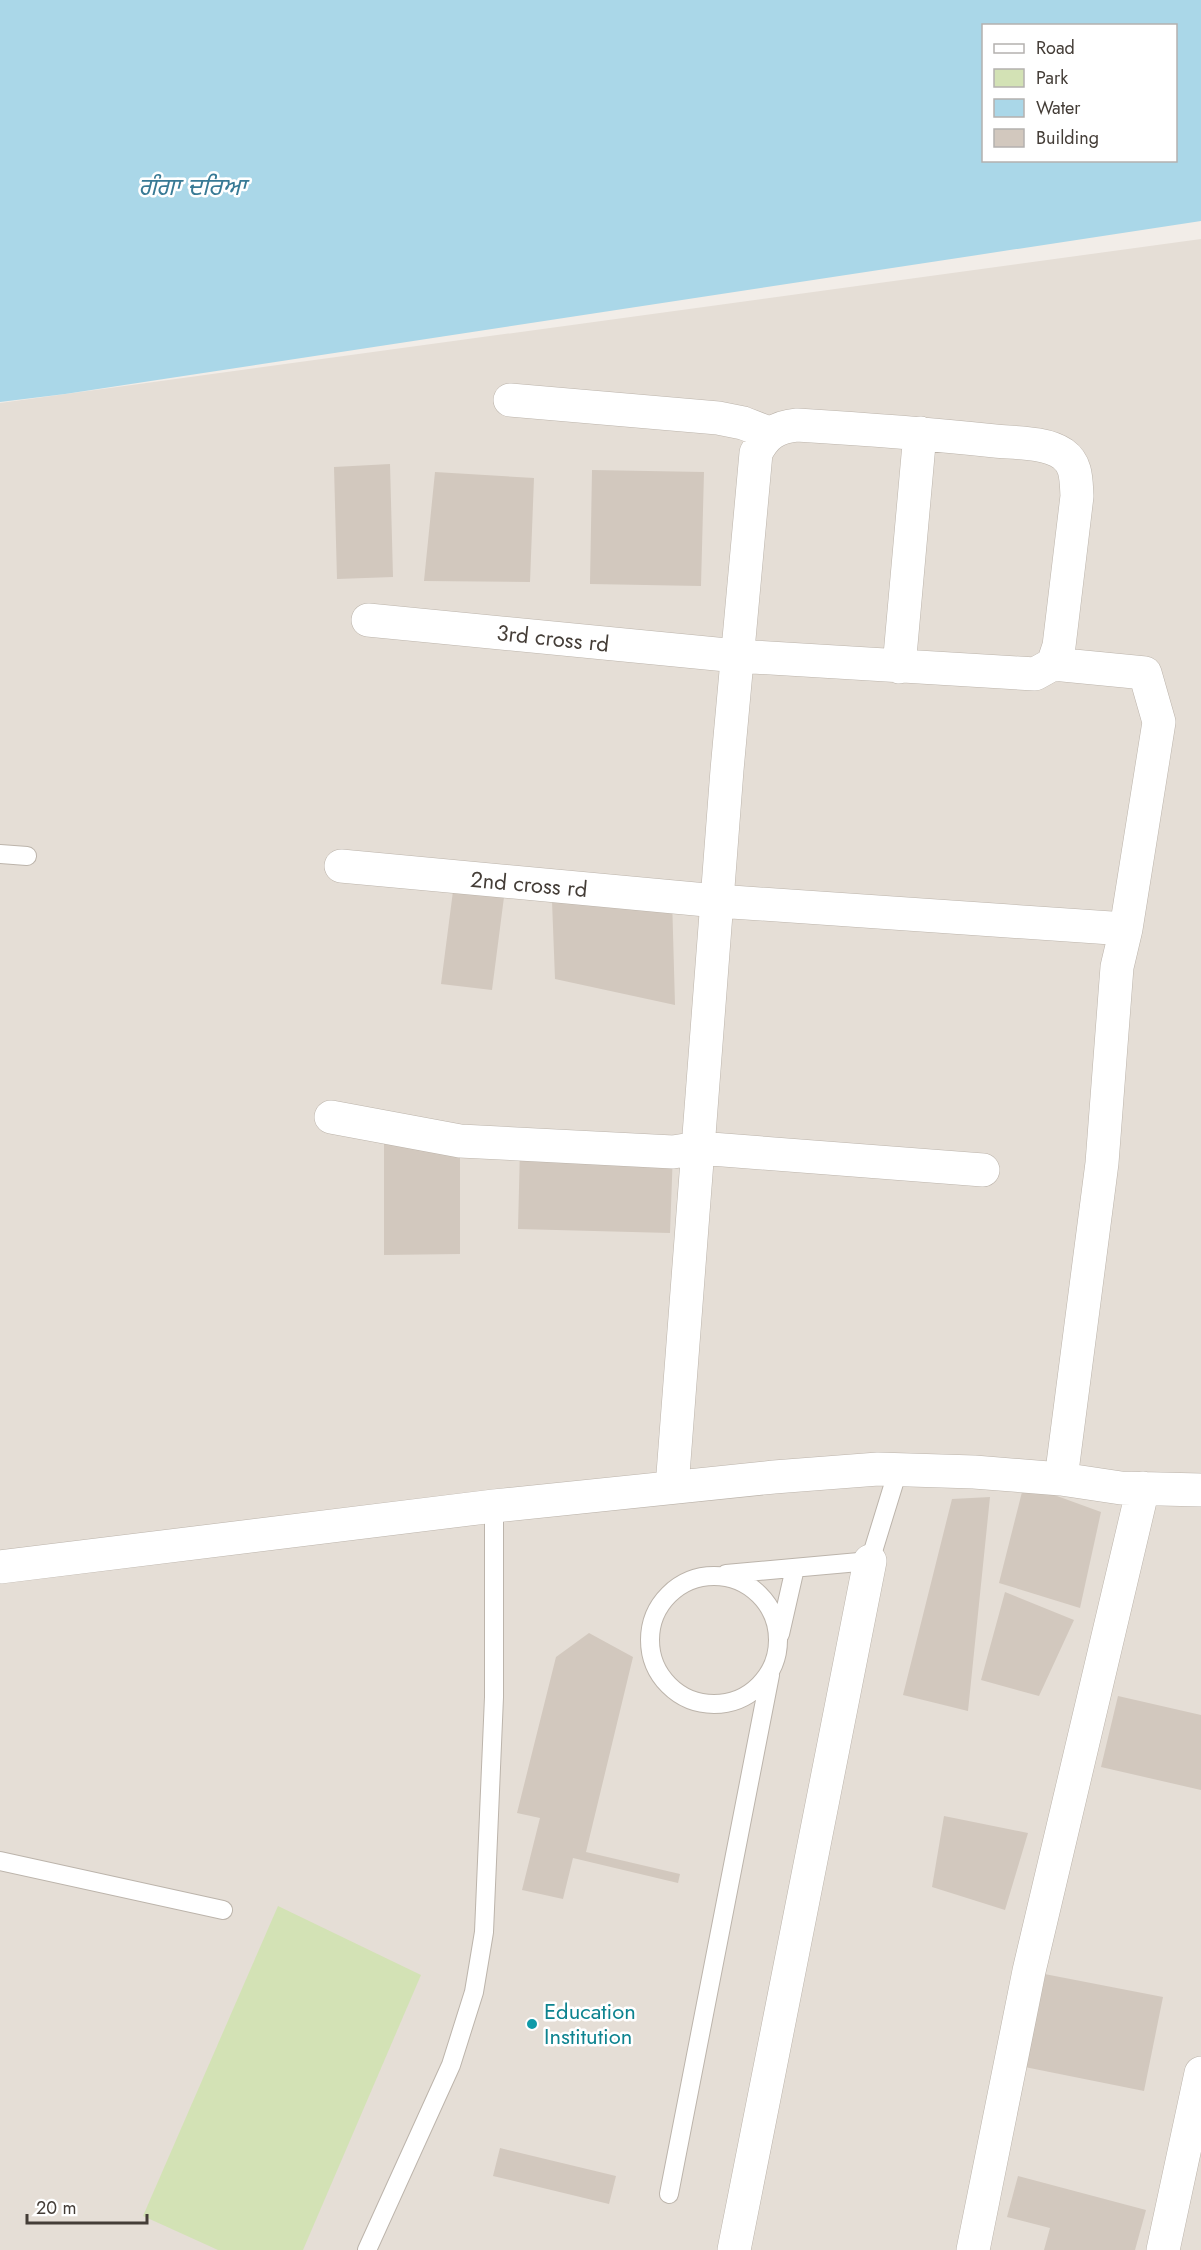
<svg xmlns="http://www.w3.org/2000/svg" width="1201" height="2250" viewBox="0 0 1201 2250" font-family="Jost,'Noto Sans Gurmukhi',sans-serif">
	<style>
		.residential { fill: #e5ded6 }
		.green { fill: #d3e2b5 }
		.water { fill: #aad7e8; fill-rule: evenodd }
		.building { fill: #d2c8be }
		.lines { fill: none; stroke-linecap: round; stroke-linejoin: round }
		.lane-casing { stroke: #bcb4ab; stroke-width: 20 }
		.street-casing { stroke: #bcb4ab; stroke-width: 34 }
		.lane { stroke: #fff; stroke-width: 18 }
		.street { stroke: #fff; stroke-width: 33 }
		.culture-dot { fill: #0f9aa8; stroke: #fff; stroke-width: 2 }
		.labels { text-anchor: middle; stroke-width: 5; stroke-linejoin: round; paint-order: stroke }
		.street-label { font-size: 22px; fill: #443d37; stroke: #fff }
		.culture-label { font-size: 22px; fill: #0d838f; stroke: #fff; text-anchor: start }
		.water-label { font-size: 24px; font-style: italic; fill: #387a95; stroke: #fff }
	</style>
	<rect width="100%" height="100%" fill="#f2ede8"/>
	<path class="residential" d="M 1201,239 L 1201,2250 L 0,2250 L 0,403 Z"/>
	<path class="green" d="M 278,1906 L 421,1975 L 303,2250 L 218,2250 L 143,2216 Z"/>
	<path class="water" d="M 0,0 L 1201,0 L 1201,221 L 65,394 L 0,402 ZM 984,26 L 1176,26 L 1176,160 L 984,160 Z"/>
	<path class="building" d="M 390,464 L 393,577 L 337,579 L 334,467 Z
		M 592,470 L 704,472 L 701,586 L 590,584 Z
		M 435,472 L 534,478 L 530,582 L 424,581 Z
		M 453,891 L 504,897 L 492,990 L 441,984 Z
		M 672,897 L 675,1005 L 555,979 L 552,901 Z
		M 384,1141 L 460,1141 L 460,1254 L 384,1255 Z
		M 520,1148 L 673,1152 L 670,1233 L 518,1229 Z
		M 1024,1484 L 1101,1512 L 1080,1608 L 999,1583 Z
		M 990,1497 L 968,1711 L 903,1695 L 952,1499 Z
		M 1005,1592 L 1074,1620 L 1039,1696 L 981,1680 Z
		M 589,1633 L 633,1657 L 586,1852 L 680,1874 L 678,1883 L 573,1858 L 563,1899 L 522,1890 L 540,1818 L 517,1813 L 556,1657 Z
		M 1118,1696 L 1201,1715 L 1201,1790 L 1101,1767 Z
		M 944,1816 L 1028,1833 L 1005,1910 L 932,1887 Z
		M 1029,1971 L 1163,1997 L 1144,2091 L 1010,2064 Z
		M 500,2148 L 616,2176 L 609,2204 L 493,2176 Z
		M 1018,2176 L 1146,2210 L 1135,2250 L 1044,2250 L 1050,2228 L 1007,2217 Z"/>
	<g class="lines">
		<defs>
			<path id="lane" d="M 0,854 L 27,856
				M 726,1574 L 870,1561 L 898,1470
				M650 1640a64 64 0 1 1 128 0a64 64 0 1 1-128 0Z
				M 780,1634 L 795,1568
				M 0,1861 L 223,1910
				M 669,2194 L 770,1675
				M 367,2250 L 451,2065 L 474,1992 L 484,1932 L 494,1697 L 494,1506"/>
			<path id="street" d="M 510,400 L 718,418 L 743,423 L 769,433
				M 368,620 L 737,656 L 1035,674 L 1053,664 L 1059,646 L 1077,496 C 1076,480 1077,464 1063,454 C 1045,442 1016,443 995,441 C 929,434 863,429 797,425 C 776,427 765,435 756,453 L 727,770 L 672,1487
				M 1053,664 L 1145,673 L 1159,722 L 1126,929 L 1117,967 L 1102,1163 L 1061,1479
				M 899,667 L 920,433
				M 341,866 L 717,901 L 1126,929
				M 331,1117 L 460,1141 L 673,1152 L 698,1148 L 983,1170
				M 0,1567 L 494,1506 L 774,1477 L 878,1469 L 974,1472 L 1061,1479 L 1121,1488 L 1201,1490
				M 734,2250 L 870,1561
				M 973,2250 L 1029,1971 L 1143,1488
				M 1163,2250 L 1201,2073"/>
		</defs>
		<use href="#lane" class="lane-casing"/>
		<use href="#street" class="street-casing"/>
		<use href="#lane" class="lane"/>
		<use href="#street" class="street"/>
	</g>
	<circle class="culture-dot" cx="532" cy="2024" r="6"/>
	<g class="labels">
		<g class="street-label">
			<text transform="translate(553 638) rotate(6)" y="8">3rd cross rd</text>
			<text transform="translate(529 884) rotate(5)" y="8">2nd cross rd</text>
		</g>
		<g class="culture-label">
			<text x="544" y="2019">Education<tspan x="544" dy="25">Institution</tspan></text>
		</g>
		<g class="water-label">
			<text x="192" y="195">ਗੰਗਾ ਦਰਿਆ</text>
		</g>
	</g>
	<rect x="982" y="24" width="195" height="138" fill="#ffffff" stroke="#b4b1af" stroke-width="1.5"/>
	<rect x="994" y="44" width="30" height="9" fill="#ffffff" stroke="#b4b1af" stroke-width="1.5"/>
	<text x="1036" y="54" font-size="18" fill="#443d37">Road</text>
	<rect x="994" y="69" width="30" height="18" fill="#d3e2b5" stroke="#b4b1af" stroke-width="1.5"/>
	<text x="1036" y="84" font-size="18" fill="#443d37">Park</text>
	<rect x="994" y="99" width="30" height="18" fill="#aad7e8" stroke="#b4b1af" stroke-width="1.5"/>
	<text x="1036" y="114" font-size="18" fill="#443d37">Water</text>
	<rect x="994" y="129" width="30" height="18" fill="#d2c8be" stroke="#b4b1af" stroke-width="1.5"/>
	<text x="1036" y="144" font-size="18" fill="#443d37">Building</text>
	<path d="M27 2214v9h120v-9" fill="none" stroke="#443d37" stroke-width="3"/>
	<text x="36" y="2214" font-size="18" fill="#443d37" stroke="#ffffff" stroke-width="4.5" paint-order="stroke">20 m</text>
</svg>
